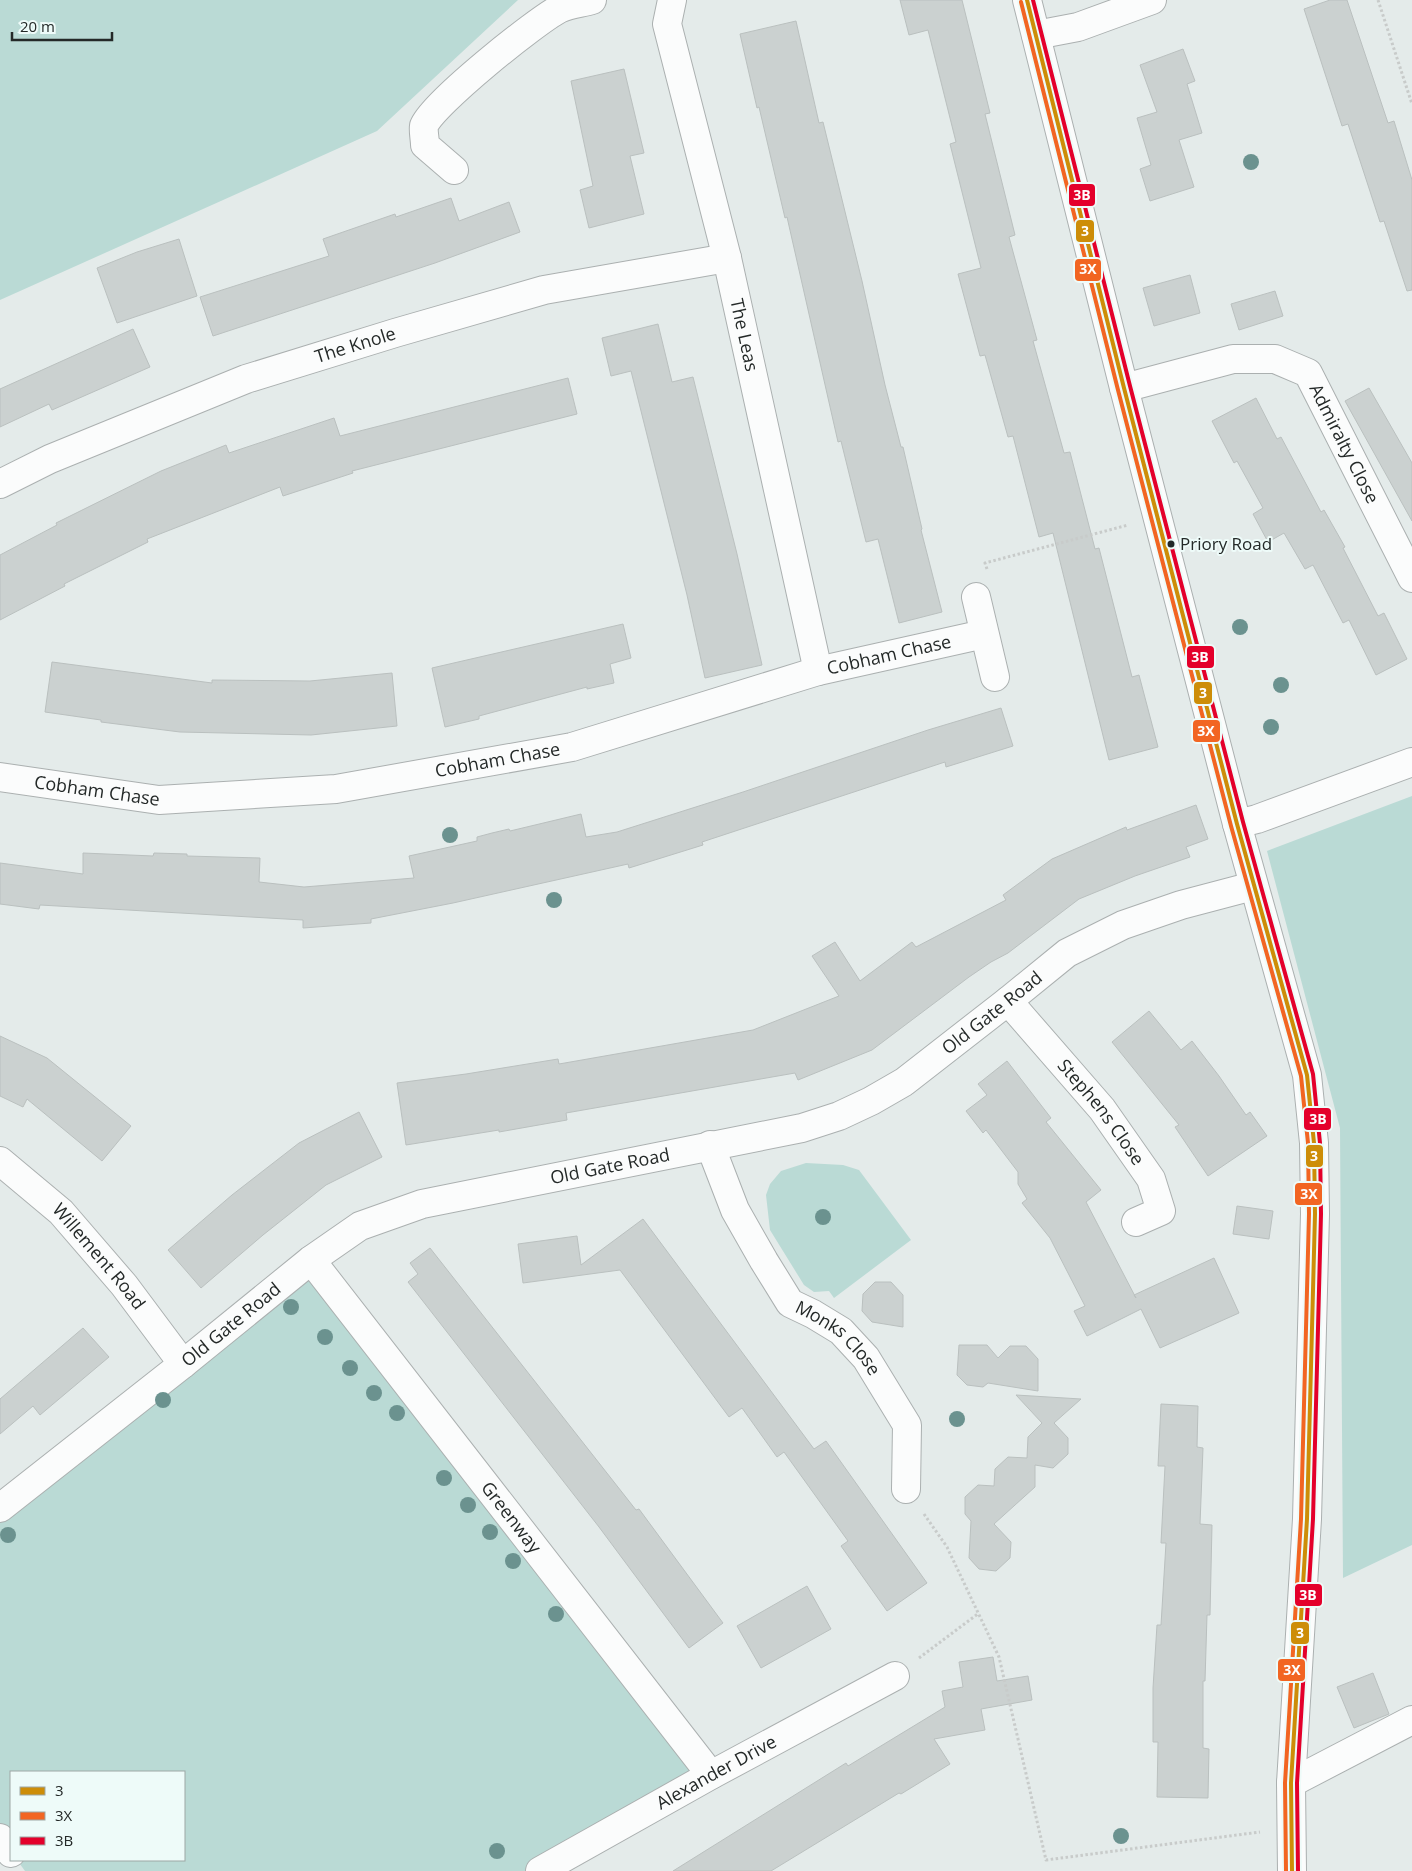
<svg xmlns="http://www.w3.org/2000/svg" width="1412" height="1871" viewBox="0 0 1412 1871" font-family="'Open Sans',sans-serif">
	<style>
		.green { fill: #badad5 }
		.building { fill: #cbd1d0; stroke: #bac0bf }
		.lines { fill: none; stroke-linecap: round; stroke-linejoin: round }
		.minor-casing { stroke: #abb0b0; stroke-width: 30 }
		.path { stroke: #c8cbca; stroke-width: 3; stroke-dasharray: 2.5 2.5; stroke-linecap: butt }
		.minor { stroke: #fbfcfc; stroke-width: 28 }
		.bus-1-casing { stroke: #eefbf9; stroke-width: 8 }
		.bus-2-casing { stroke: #eefbf9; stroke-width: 8 }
		.bus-3-casing { stroke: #eefbf9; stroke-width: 8 }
		.bus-1 { stroke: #cd8d08; stroke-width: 4 }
		.bus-2 { stroke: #f26522; stroke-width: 4 }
		.bus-3 { stroke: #e4002b; stroke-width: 4 }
		.tree { fill: #6b928f }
		.bus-dot { fill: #242928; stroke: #eefbf9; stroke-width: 2 }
		.labels { text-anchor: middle; stroke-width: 4; stroke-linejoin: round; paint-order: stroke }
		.bus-label { font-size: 17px; fill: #242928; stroke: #eefbf9; text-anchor: start }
		.street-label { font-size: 18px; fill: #242928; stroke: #eefbf9 }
		.line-badge { stroke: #eefbf9; stroke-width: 2 }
		.badge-label { font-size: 14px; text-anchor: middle; font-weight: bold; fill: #fff }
	</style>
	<rect width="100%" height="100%" fill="#e4ebea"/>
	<path class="green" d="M 0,0 L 518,0 L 377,131 L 0,300 Z
		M 1412,796 L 1412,1545 L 1343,1578 L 1340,1128 L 1267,851 Z
		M 806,1163 L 843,1165 L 859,1170 L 911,1240 L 834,1298 L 829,1291 L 814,1292 L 804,1285 L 770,1230 L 766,1195 L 770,1184 L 781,1171 Z
		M 311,1260 L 711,1775 L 529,1871 L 25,1871 L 17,1860 L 184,1860 L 184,1772 L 11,1772 L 11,1853 L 0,1838 L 0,1508 Z"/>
	<path class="building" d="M 900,0 L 962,0 L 990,113 L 985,114 L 1015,235 L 1009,237 L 1037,340 L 1033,341 L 1064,453 L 1070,452 L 1095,549 L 1099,548 L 1132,677 L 1139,675 L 1158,747 L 1109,760 L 1053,533 L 1039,537 L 1013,436 L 1008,437 L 985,355 L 980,356 L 958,274 L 981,268 L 950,144 L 956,142 L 928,30 L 909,35 Z
		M 1330,0 L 1347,0 L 1388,123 L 1394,121 L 1412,180 L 1412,290 L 1407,291 L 1384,221 L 1380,222 L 1348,124 L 1342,126 L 1304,9 Z
		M 796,21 L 819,123 L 823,122 L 862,281 L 885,385 L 901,447 L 903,447 L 922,529 L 921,530 L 942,612 L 899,623 L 878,539 L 866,542 L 841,441 L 838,442 L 787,217 L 785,218 L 759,107 L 757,108 L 740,34 Z
		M 1183,49 L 1195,81 L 1187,84 L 1202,133 L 1179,140 L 1194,187 L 1150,201 L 1140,169 L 1151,165 L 1137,118 L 1157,112 L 1140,65 Z
		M 624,69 L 644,153 L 630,156 L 644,214 L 589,228 L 580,190 L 593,186 L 571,81 Z
		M 451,198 L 459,221 L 509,202 L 520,232 L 435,263 L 213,336 L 200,297 L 329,256 L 323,239 L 395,214 L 396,217 Z
		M 179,239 L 197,296 L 117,323 L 97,268 L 137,252 Z
		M 1190,275 L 1200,313 L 1154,326 L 1143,288 Z
		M 1275,291 L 1283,316 L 1239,330 L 1231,304 Z
		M 658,324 L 672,382 L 693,377 L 737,554 L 762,665 L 705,678 L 687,595 L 631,371 L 611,376 L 602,338 Z
		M 133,329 L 150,367 L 52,410 L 49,404 L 0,427 L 0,389 Z
		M 568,378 L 577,414 L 352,471 L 353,473 L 283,496 L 280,487 L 147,539 L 148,542 L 64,584 L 65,586 L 0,620 L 0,555 L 57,525 L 56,523 L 161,471 L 226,445 L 229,453 L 334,418 L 340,436 Z
		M 1369,388 L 1412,463 L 1412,521 L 1345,401 Z
		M 1256,398 L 1277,439 L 1281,437 L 1321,512 L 1324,510 L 1345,547 L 1343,548 L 1378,616 L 1384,613 L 1407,659 L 1376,675 L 1349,620 L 1343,623 L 1313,565 L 1305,569 L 1284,533 L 1268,542 L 1253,514 L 1263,508 L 1237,461 L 1234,463 L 1212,421 Z
		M 623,624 L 631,658 L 610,664 L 614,683 L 587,689 L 587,687 L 479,716 L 479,719 L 445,727 L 432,668 Z
		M 52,662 L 212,683 L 212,680 L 310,681 L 392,673 L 397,726 L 311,735 L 180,732 L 101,722 L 101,720 L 45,712 Z
		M 1001,708 L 1013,746 L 946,767 L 945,762 L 702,842 L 703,845 L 629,868 L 628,864 L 453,903 L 371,919 L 371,923 L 303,928 L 303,920 L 40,905 L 39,909 L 0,904 L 0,863 L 83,874 L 83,853 L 153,856 L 154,853 L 187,854 L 187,856 L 260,858 L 259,882 L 304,887 L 414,878 L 409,856 L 477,841 L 477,837 L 492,833 L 509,829 L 510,831 L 581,814 L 586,837 L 617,832 L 743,792 L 928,730 Z
		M 1196,805 L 1208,839 L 1186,847 L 1190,857 L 1135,876 L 1079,899 L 1008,953 L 991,962 L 969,977 L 872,1050 L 798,1080 L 795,1073 L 566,1113 L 567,1120 L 499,1132 L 499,1130 L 406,1145 L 397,1083 L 466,1074 L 558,1059 L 559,1064 L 753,1030 L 839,996 L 812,956 L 835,942 L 860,981 L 912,942 L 916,947 L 1006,900 L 1003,895 L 1052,859 L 1126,827 L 1127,830 Z
		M 1149,1011 L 1181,1050 L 1192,1041 L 1219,1076 L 1246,1115 L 1250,1112 L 1267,1136 L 1208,1176 L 1175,1127 L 1179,1125 L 1112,1042 Z
		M 0,1036 L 47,1058 L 131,1126 L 102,1161 L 27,1099 L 23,1107 L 0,1096 Z
		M 1007,1061 L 1051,1118 L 1046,1122 L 1101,1190 L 1086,1202 L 1136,1298 L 1134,1295 L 1214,1258 L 1239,1313 L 1160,1348 L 1141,1309 L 1087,1336 L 1074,1311 L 1085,1306 L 1050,1238 L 1022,1203 L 1027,1199 L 1018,1184 L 1018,1172 L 986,1130 L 983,1133 L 966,1111 L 987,1095 L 978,1084 Z
		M 359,1112 L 382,1157 L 326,1185 L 263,1235 L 201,1288 L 168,1250 L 232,1195 L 299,1143 Z
		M 1237,1206 L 1273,1211 L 1269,1239 L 1233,1234 Z
		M 643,1219 L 814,1449 L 826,1441 L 927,1583 L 887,1611 L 841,1546 L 848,1541 L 784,1452 L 777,1457 L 742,1408 L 729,1417 L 620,1270 L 523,1283 L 518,1244 L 577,1236 L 581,1265 Z
		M 430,1248 L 636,1510 L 639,1509 L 723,1623 L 689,1648 L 599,1527 L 408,1282 L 418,1274 L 410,1263 Z
		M 875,1282 L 891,1282 L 903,1295 L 903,1327 L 872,1322 L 862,1311 L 863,1294 Z
		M 83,1328 L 109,1357 L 40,1415 L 33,1406 L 0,1434 L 0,1399 Z
		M 959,1345 L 987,1345 L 998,1358 L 1010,1346 L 1026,1346 L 1038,1359 L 1038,1391 L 988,1383 L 983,1387 L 967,1385 L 957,1375 Z
		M 1016,1395 L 1081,1399 L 1054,1423 L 1068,1438 L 1068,1454 L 1053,1468 L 1035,1465 L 1035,1487 L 994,1524 L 1011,1542 L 1010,1558 L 996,1571 L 979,1569 L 969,1558 L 971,1521 L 965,1514 L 965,1497 L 978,1485 L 994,1486 L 995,1469 L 1008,1457 L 1027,1458 L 1028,1437 L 1042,1423 Z
		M 1161,1404 L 1198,1406 L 1197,1447 L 1203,1448 L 1200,1524 L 1212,1525 L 1210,1615 L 1207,1615 L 1205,1681 L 1203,1681 L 1203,1748 L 1209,1749 L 1208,1798 L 1157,1797 L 1158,1742 L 1153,1742 L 1153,1688 L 1157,1625 L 1161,1625 L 1166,1543 L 1161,1543 L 1165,1466 L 1158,1466 Z
		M 807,1586 L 831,1629 L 761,1668 L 737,1626 Z
		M 993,1657 L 997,1681 L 1028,1676 L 1032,1700 L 981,1709 L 985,1730 L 934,1739 L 950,1764 L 901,1794 L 899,1793 L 771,1871 L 673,1871 L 846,1763 L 848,1766 L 945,1707 L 942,1691 L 963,1687 L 959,1662 Z
		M 1373,1673 L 1389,1714 L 1354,1728 L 1337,1687 Z"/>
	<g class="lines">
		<defs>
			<g id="minor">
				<path id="s1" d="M 672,0 L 667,24 L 727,258 L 818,671"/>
				<path d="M 1027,0 L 1124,388 L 1237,824 L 1307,1075 L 1314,1143 L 1315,1214 L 1307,1519 L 1291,1783 L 1292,1871"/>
				<path d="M 1036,35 L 1078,27 L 1152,0"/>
				<path d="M 454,170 L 425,145 C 425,139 423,131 424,126 C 432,104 536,21 559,9 C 569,4 582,3 592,0"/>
				<path id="s2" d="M 1124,388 L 1233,359 L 1275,359 L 1308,373 L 1412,578"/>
				<path id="s3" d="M 0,484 L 50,459 L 246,379 L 395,333 L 544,290 L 727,258"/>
				<path d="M 976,597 L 995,677"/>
				<path id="s4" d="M 0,777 L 159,800 L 336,789 L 572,747 L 818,671 L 984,634"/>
				<path d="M 1237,824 L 1257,819 L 1412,762"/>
				<path id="s5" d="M 1008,1001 L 1102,1109 L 1151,1179 L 1161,1211 L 1136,1222"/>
				<path id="s6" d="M 710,1145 L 735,1210 L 764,1261 L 790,1303 L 813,1314 L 841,1331 L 866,1358 L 907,1425 L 906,1489"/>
				<path id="s7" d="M 0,1161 L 61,1212 L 124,1285 L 183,1364"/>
				<path id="s8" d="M 311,1260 L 711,1775"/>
				<path id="s9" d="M 0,1508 L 183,1364 L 311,1260 L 360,1226 L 422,1204 L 802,1128 L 839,1116 L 871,1101 L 904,1082 L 1008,1001 L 1067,953 L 1123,925 L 1181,905 L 1253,886"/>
				<path d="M 1291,1783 L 1412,1720"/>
				<path d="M 0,1838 L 11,1853"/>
				<path id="s10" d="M 540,1871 L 711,1775 L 895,1676"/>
			</g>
		</defs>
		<use href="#minor" class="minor-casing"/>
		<path class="path" d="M 1378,0 L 1412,104
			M 987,569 L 985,563 L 1128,525
			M 924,1514 L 947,1547 L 999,1657 L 1046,1860 L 1260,1832
			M 919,1658 L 979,1613"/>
		<use href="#minor" class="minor"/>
		<defs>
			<path id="bus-1" d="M 1027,0 L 1124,388 L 1237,824 L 1307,1075 L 1314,1143 L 1315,1214 L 1307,1519 L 1291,1783 L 1292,1871"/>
			<path id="bus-2" d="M 1021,2 L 1118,390 L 1231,826 L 1301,1076 L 1308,1143 L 1309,1214 L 1301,1519 L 1285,1783 L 1286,1871"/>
			<path id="bus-3" d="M 1033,0 L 1130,386 L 1243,822 L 1313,1074 L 1320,1143 L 1321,1214 L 1313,1519 L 1297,1783 L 1298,1871"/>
		</defs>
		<use href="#bus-1" class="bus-1-casing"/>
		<use href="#bus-2" class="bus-2-casing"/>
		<use href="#bus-3" class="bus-3-casing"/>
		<use href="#bus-1" class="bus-1"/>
		<use href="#bus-2" class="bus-2"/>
		<use href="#bus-3" class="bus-3"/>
	</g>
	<g class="tree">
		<circle cx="1251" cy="162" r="8"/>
		<circle cx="1240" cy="627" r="8"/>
		<circle cx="1281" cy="685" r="8"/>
		<circle cx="1271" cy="727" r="8"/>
		<circle cx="450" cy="835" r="8"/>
		<circle cx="554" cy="900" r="8"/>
		<circle cx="823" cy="1217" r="8"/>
		<circle cx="291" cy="1307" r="8"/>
		<circle cx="325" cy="1337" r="8"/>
		<circle cx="350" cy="1368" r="8"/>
		<circle cx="374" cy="1393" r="8"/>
		<circle cx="163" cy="1400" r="8"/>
		<circle cx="397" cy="1413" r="8"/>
		<circle cx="957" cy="1419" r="8"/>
		<circle cx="444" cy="1478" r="8"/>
		<circle cx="468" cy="1505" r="8"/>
		<circle cx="490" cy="1532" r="8"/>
		<circle cx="8" cy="1535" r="8"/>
		<circle cx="513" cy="1561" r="8"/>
		<circle cx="556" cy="1614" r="8"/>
		<circle cx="1121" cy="1836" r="8"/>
		<circle cx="497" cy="1851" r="8"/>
	</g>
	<circle class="bus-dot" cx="1171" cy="544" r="4.5"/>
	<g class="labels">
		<g class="bus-label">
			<text x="1180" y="550">Priory Road</text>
		</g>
		<g class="street-label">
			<text dy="6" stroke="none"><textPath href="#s1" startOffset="345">The Leas</textPath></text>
			<text dy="6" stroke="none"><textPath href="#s3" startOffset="382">The Knole</textPath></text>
			<text dy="6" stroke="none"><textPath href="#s2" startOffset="270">Admiralty Close</textPath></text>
			<text dy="6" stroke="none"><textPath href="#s4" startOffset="908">Cobham Chase</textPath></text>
			<text dy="6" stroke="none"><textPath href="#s4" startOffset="502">Cobham Chase</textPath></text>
			<text dy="6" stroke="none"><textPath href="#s4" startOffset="98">Cobham Chase</textPath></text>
			<text dy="6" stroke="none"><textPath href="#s9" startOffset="1135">Old Gate Road</textPath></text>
			<text dy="6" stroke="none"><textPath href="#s5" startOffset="145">Stephens Close</textPath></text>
			<text dy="6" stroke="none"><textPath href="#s9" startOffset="715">Old Gate Road</textPath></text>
			<text dy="6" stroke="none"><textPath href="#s7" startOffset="138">Willement Road</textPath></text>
			<text dy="6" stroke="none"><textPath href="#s9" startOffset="295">Old Gate Road</textPath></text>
			<text dy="6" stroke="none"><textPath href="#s6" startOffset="238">Monks Close</textPath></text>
			<text dy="6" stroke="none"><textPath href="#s8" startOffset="326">Greenway</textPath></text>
			<text dy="6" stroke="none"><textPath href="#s10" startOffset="202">Alexander Drive</textPath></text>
		</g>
	</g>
	<g class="line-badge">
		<rect x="1068" y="183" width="28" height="24" rx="5" fill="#e4002b"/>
		<rect x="1075" y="219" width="20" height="24" rx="5" fill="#cd8d08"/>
		<rect x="1074" y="258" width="28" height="24" rx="5" fill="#f26522"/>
		<rect x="1186" y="645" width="29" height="24" rx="5" fill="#e4002b"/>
		<rect x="1193" y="681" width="20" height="24" rx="5" fill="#cd8d08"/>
		<rect x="1192" y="719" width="29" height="24" rx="5" fill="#f26522"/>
		<rect x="1303" y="1107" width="29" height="24" rx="5" fill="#e4002b"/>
		<rect x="1305" y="1144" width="19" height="24" rx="5" fill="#cd8d08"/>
		<rect x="1294" y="1182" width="29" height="24" rx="5" fill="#f26522"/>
		<rect x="1294" y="1583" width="29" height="24" rx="5" fill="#e4002b"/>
		<rect x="1290" y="1621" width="20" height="24" rx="5" fill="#cd8d08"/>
		<rect x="1277" y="1658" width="29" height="24" rx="5" fill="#f26522"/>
	</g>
	<g class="badge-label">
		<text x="1082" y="200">3B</text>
		<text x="1085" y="236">3</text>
		<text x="1088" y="274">3X</text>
		<text x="1200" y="662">3B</text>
		<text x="1203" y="698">3</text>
		<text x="1206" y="736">3X</text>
		<text x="1318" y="1124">3B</text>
		<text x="1314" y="1161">3</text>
		<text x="1309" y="1199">3X</text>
		<text x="1308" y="1600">3B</text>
		<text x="1300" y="1638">3</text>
		<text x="1292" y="1675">3X</text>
	</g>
	<rect x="10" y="1771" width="175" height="90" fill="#eefbf9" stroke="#9da7a5"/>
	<rect x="20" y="1787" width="25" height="8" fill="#cd8d08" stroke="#9da7a5"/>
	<text x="55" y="1796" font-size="15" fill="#242928">3</text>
	<rect x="20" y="1812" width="25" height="8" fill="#f26522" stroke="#9da7a5"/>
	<text x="55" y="1821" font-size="15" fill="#242928">3X</text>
	<rect x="20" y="1837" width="25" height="8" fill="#e4002b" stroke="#9da7a5"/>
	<text x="55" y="1846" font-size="15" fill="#242928">3B</text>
	<path d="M12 32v8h100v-8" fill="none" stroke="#242928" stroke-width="2.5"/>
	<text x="20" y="32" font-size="15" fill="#242928" stroke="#eefbf9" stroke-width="4" paint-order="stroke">20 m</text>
</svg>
